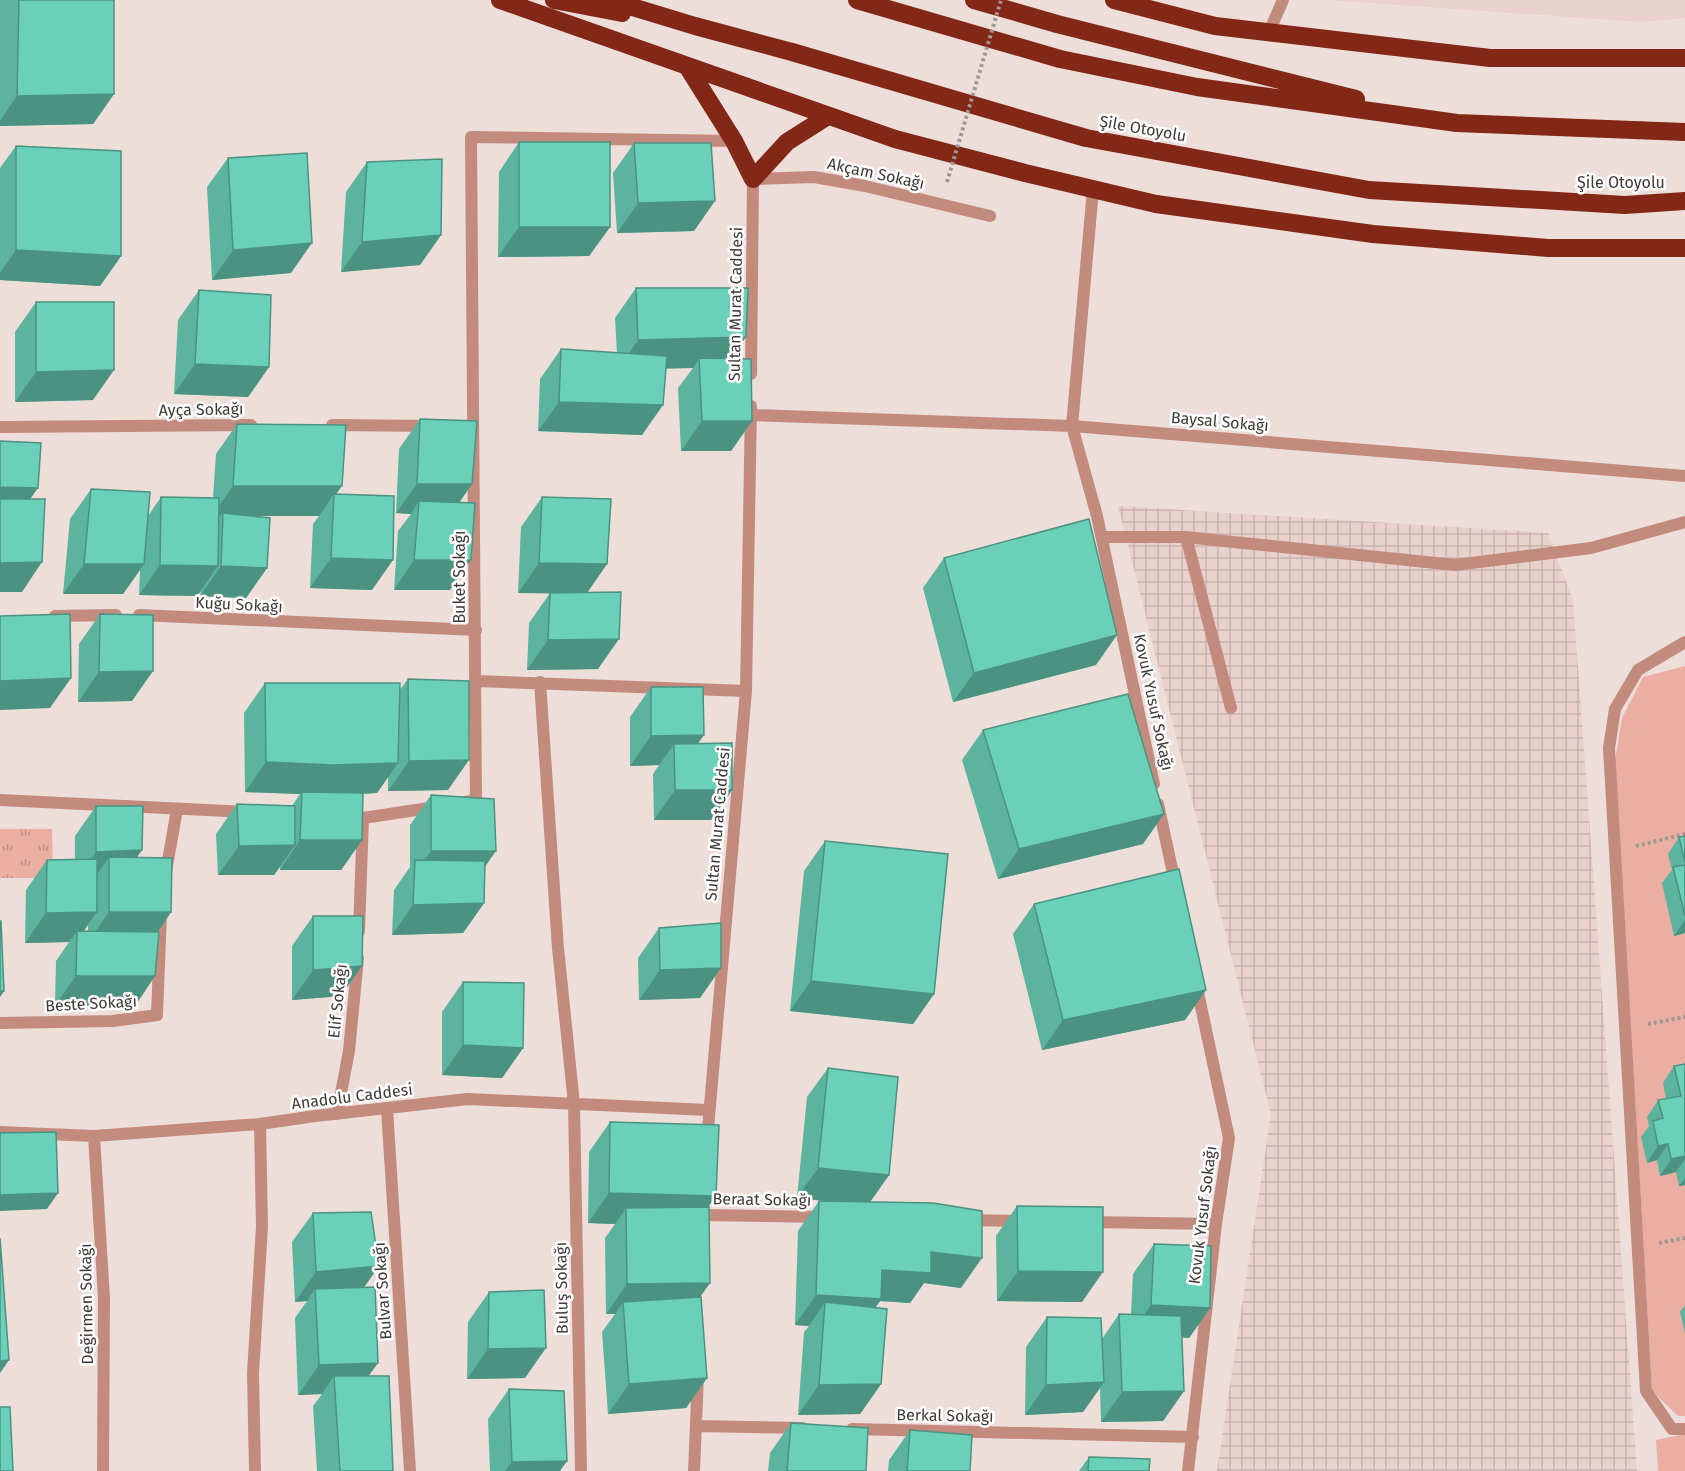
<svg xmlns="http://www.w3.org/2000/svg" width="1685" height="1471" viewBox="0 0 1685 1471" font-family="'Fira Sans',sans-serif">
	<style>
		.built { fill: #e9d1cc }
		.industrial { fill: url(#industrial-grid) }
		.grass { fill: #eaafa2 }
		.park { fill: url(#park-tufts) }
		.lines { fill: none; stroke-linecap: round; stroke-linejoin: round }
		.path { stroke: #a09693; stroke-width: 4; stroke-dasharray: 3 3; stroke-linecap: butt }
		.lane { stroke: #c38a7e; stroke-width: 12 }
		.street { stroke: #c38a7e; stroke-width: 12 }
		.highway { stroke: #832717; stroke-width: 18 }
		.path-bridge { stroke: #a09693; stroke-width: 4; stroke-dasharray: 3 3; stroke-linecap: butt }
		.wall { fill: #5cb39e; fill-rule: evenodd }
		.shaded-wall { fill: #4b9281 }
		.building { fill: #6bd0b8; stroke: #4b9281; stroke-width: 1.5 }
		.labels { text-anchor: middle; stroke-width: 5; stroke-linejoin: round; paint-order: stroke }
		.street-label { font-size: 16px; fill: #3f3a38; stroke: #fff }
	</style>
	<defs>
		<pattern id="industrial-grid" width="8" height="8" patternUnits="userSpaceOnUse" patternTransform="scale(1.5)"><rect width="8" height="8" fill="#e9d1cc"/><path d="M0 4h8M4 0v8" fill="none" stroke="#c9b4b0"/></pattern>
		<pattern id="park-tufts" width="24" height="20" patternUnits="userSpaceOnUse" patternTransform="scale(1.5)"><rect width="24" height="20" fill="#eaafa2"/><path d="M3 7l-1-3M5 7V3M7 7l1-3M15 17l-1-3M17 17v-4M19 17l1-3" fill="none" stroke="#bf8f85"/></pattern>
	</defs>
	<rect width="100%" height="100%" fill="#eddeda"/>
	<path class="built" d="M 1329,0 L 1685,0 L 1685,18 L 1641,22 Z"/>
	<path class="industrial" d="M 1118,506 L 1548,533 L 1573,600 L 1637,1471 L 1217,1471 L 1271,1114 Z"/>
	<path class="grass" d="M 1685,666 L 1685,1416 L 1678,1416 L 1652,1391 L 1615,760 L 1622,718 L 1643,677 Z
		M 1685,1434 L 1685,1471 L 1658,1471 L 1656,1440 Z"/>
	<path class="park" d="M 0,829 L 52,829 L 53,878 L 0,878 Z"/>
	<g class="lines">
		<path class="path" d="M 1636,846 L 1685,834
			M 1648,1024 L 1685,1017
			M 1659,1243 L 1685,1238"/>
		<path class="lane" d="M 1186,537 L 1231,708
			M 1685,642 L 1638,670 L 1615,709 L 1609,748 L 1646,1391 L 1672,1429 L 1685,1429"/>
		<path class="street" d="M 1269,32 L 1283,0
			M 1093,189 L 1072,426 L 1097,516 L 1154,784
			M 751,374 L 753,179 L 814,177 L 865,186 L 990,216
			M 751,415 L 1072,426 L 1685,476
			M 332,425 L 431,426
			M 0,427 L 251,425
			M 1102,537 L 1186,537 L 1455,565 L 1591,548 L 1685,522
			M 139,615 L 476,630
			M 55,616 L 116,615
			M 476,681 L 746,691
			M 540,682 L 558,948 L 574,1104 L 581,1471
			M 0,800 L 248,812
			M 465,802 L 476,800 L 471,137 L 734,141
			M 1158,804 L 1176,887
			M 346,817 L 363,818 L 436,807
			M 166,872 L 177,809
			M 359,931 L 363,818
			M 0,1023 L 113,1021 L 157,1015 L 161,913
			M 387,1109 L 410,1471
			M 337,1114 L 349,1051 L 358,958
			M 0,1132 L 94,1136 L 260,1124 L 315,1116 L 468,1099 L 708,1110
			M 94,1136 L 104,1298 L 103,1471
			M 707,1140 L 746,691 L 751,406
			M 704,1215 L 825,1217
			M 968,1220 L 1023,1221
			M 1088,1222 L 1216,1224
			M 696,1426 L 802,1428
			M 852,1429 L 1193,1437
			M 255,1471 L 253,1373 L 262,1227 L 260,1124
			M 694,1471 L 698,1376
			M 1188,1471 L 1216,1224 L 1229,1138 L 1196,983"/>
		<path class="highway" d="M 500,0 L 895,139 L 1025,173 L 1156,204 L 1373,234 L 1548,248 L 1685,248
			M 554,0 L 622,13
			M 609,0 L 695,26 L 792,52 L 1086,138 L 1369,190 L 1625,205 L 1685,201
			M 857,0 L 1060,59 L 1197,87 L 1457,123 L 1685,132
			M 974,0 L 1057,24 L 1356,99
			M 1114,0 L 1215,26 L 1490,58 L 1685,58
			M 687,66 L 734,141 L 753,179 L 787,142 L 828,116"/>
		<path class="path-bridge" d="M 947,182 L 1001,0"/>
	</g>
	<path class="wall" d="M 0,0 L 114,0 L 114,94 L 93,124 L 0,126 Z
		M 519,142 L 610,227 L 589,256 L 498,257 L 499,172 Z
		M 634,143 L 694,231 L 617,233 L 613,173 Z
		M 16,146 L 121,256 L 100,286 L 0,280 L 0,168 Z
		M 228,158 L 291,273 L 212,280 L 207,187 Z
		M 367,162 L 441,235 L 420,265 L 341,272 L 346,192 Z
		M 636,288 L 730,359 L 752,421 L 731,451 L 681,451 L 678,388 L 693,368 L 666,368 L 642,435 L 538,431 L 540,379 L 561,349 L 617,353 L 615,318 Z
		M 199,290 L 269,367 L 248,397 L 174,394 L 178,320 Z
		M 36,302 L 93,400 L 15,402 L 15,332 Z
		M 420,419 L 472,484 L 459,503 L 450,590 L 394,590 L 398,531 L 411,514 L 396,513 L 399,449 Z
		M 237,424 L 336,494 L 372,590 L 310,588 L 313,524 L 319,516 L 256,516 L 267,568 L 246,598 L 200,596 L 201,591 L 197,596 L 139,595 L 140,570 L 123,594 L 63,594 L 70,519 L 91,489 L 148,516 L 161,497 L 213,498 L 216,454 Z
		M 542,497 L 607,564 L 587,593 L 598,669 L 527,670 L 529,623 L 550,593 L 518,593 L 521,527 Z
		M 944,558 L 1096,665 L 953,702 L 923,588 Z
		M 100,614 L 132,701 L 78,702 L 79,644 Z
		M 408,679 L 448,790 L 388,791 L 388,777 L 377,793 L 363,794 L 362,840 L 341,870 L 280,870 L 280,867 L 274,875 L 218,875 L 216,834 L 237,804 L 292,806 L 300,794 L 245,792 L 244,713 L 265,683 L 399,691 Z
		M 651,687 L 698,744 L 732,790 L 711,820 L 654,820 L 653,774 L 659,765 L 630,766 L 630,717 Z
		M 983,730 L 1143,844 L 998,879 L 962,760 Z
		M 431,795 L 485,868 L 484,903 L 463,933 L 392,935 L 394,890 L 410,867 L 410,825 Z
		M 96,806 L 137,858 L 171,912 L 158,932 L 135,1006 L 55,1005 L 56,961 L 69,942 L 25,943 L 26,890 L 47,860 L 75,859 L 75,836 ZM 88,925 L 88,931 L 84,931 Z
		M 1685,836 L 1685,933 L 1674,936 L 1662,883 L 1672,870 L 1668,854 L 1679,837 Z
		M 825,841 L 934,994 L 913,1024 L 790,1011 L 804,871 Z
		M 1034,904 L 1206,990 L 1185,1020 L 1042,1050 L 1013,934 Z
		M 313,916 L 341,996 L 292,1000 L 292,946 Z
		M 659,928 L 700,998 L 639,1000 L 638,958 Z
		M 463,982 L 523,1048 L 502,1078 L 442,1075 L 442,1012 Z
		M 1685,1064 L 1685,1185 L 1679,1186 L 1676,1172 L 1660,1176 L 1657,1160 L 1647,1163 L 1641,1137 L 1649,1126 L 1647,1117 L 1658,1100 L 1666,1099 L 1663,1083 L 1674,1066 Z
		M 828,1068 L 889,1175 L 870,1202 L 961,1288 L 924,1283 L 910,1303 L 880,1301 L 875,1308 L 881,1384 L 860,1414 L 798,1415 L 804,1332 L 809,1326 L 795,1325 L 798,1231 L 819,1201 L 833,1202 L 797,1198 L 807,1097 Z
		M 610,1122 L 709,1208 L 700,1297 L 707,1378 L 686,1408 L 608,1414 L 602,1332 L 615,1314 L 606,1314 L 605,1238 L 615,1224 L 588,1223 L 589,1152 Z
		M 1017,1206 L 1082,1302 L 997,1301 L 996,1236 Z
		M 313,1213 L 379,1266 L 364,1287 L 369,1376 L 393,1471 L 317,1471 L 313,1406 L 322,1394 L 298,1395 L 295,1318 L 307,1301 L 295,1302 L 292,1242 Z
		M 1154,1244 L 1210,1308 L 1189,1338 L 1182,1337 L 1184,1391 L 1163,1421 L 1101,1422 L 1100,1388 L 1083,1412 L 1025,1415 L 1026,1347 L 1047,1317 L 1102,1339 L 1119,1314 L 1131,1314 L 1133,1274 Z
		M 489,1292 L 525,1378 L 467,1379 L 468,1322 Z
		M 1685,1305 L 1685,1334 L 1680,1312 Z
		M 509,1389 L 560,1471 L 490,1471 L 488,1419 Z
		M 791,1423 L 866,1471 L 768,1471 L 770,1453 Z
		M 910,1430 L 970,1471 L 888,1471 L 889,1460 Z
		M 1089,1457 L 1088,1471 L 1079,1471 Z"/>
	<path class="shaded-wall" d="M 114,94 L 93,124 L 0,126 L 0,121 L 17,96 Z
		M 715,201 L 694,231 L 617,233 L 638,203 Z
		M 519,227 L 610,227 L 589,256 L 498,257 Z
		M 441,235 L 420,265 L 341,272 L 362,242 Z
		M 312,243 L 291,273 L 212,280 L 233,250 Z
		M 16,250 L 121,256 L 100,286 L 0,280 L 0,273 Z
		M 746,337 L 725,367 L 699,358 L 693,368 L 618,370 L 638,340 Z
		M 195,364 L 269,367 L 248,397 L 174,394 Z
		M 114,370 L 93,400 L 15,402 L 36,372 Z
		M 559,402 L 663,405 L 642,435 L 538,431 Z
		M 702,421 L 752,421 L 731,451 L 681,451 Z
		M 417,484 L 472,484 L 451,514 L 419,501 L 411,514 L 396,513 Z
		M 233,486 L 342,486 L 334,497 L 334,494 L 319,516 L 223,516 L 223,513 L 220,516 L 212,516 Z
		M 0,487 L 38,488 L 17,518 L 0,517 Z
		M 331,558 L 393,560 L 372,590 L 310,588 Z
		M 414,560 L 471,560 L 450,590 L 394,590 Z
		M 42,562 L 22,592 L 0,592 L 0,563 Z
		M 539,563 L 607,564 L 586,594 L 518,593 Z
		M 84,564 L 144,564 L 123,594 L 63,594 Z
		M 160,565 L 218,566 L 197,596 L 139,595 Z
		M 221,566 L 267,568 L 246,598 L 200,596 Z
		M 1117,635 L 1096,665 L 953,702 L 974,673 Z
		M 619,639 L 598,669 L 527,670 L 548,640 Z
		M 153,671 L 132,701 L 78,702 L 99,672 Z
		M 71,678 L 50,708 L 0,710 L 0,681 Z
		M 704,735 L 683,765 L 674,744 L 659,765 L 630,766 L 651,736 Z
		M 469,760 L 448,790 L 388,791 L 409,761 Z
		M 266,762 L 398,763 L 377,793 L 312,795 L 302,792 L 300,794 L 245,792 Z
		M 675,790 L 732,790 L 711,820 L 654,820 Z
		M 1164,814 L 1143,844 L 998,879 L 1019,849 Z
		M 300,840 L 362,840 L 341,870 L 280,870 Z
		M 295,845 L 274,875 L 218,875 L 239,846 Z
		M 142,850 L 121,880 L 109,857 L 92,882 L 75,882 L 96,852 Z
		M 431,851 L 496,851 L 475,881 L 414,875 Z
		M 484,903 L 463,933 L 392,935 L 413,905 Z
		M 97,912 L 77,940 L 77,931 L 69,942 L 25,943 L 46,913 Z
		M 109,912 L 171,912 L 151,942 L 88,942 Z
		M 1685,920 L 1685,933 L 1674,936 Z
		M 362,966 L 341,996 L 292,1000 L 313,970 Z
		M 721,968 L 700,998 L 639,1000 L 660,970 Z
		M 76,976 L 155,976 L 135,1006 L 55,1005 Z
		M 811,981 L 934,994 L 913,1024 L 790,1011 Z
		M 1206,990 L 1185,1020 L 1042,1050 L 1063,1020 Z
		M 0,991 L 4,991 L 0,997 Z
		M 463,1045 L 523,1048 L 502,1078 L 442,1075 Z
		M 1668,1144 L 1657,1160 L 1647,1163 L 1658,1146 Z
		M 1685,1156 L 1685,1159 L 1676,1172 L 1660,1176 L 1671,1159 Z
		M 818,1168 L 889,1175 L 868,1205 L 797,1198 Z
		M 1685,1178 L 1685,1185 L 1679,1186 Z
		M 58,1193 L 47,1209 L 0,1211 L 0,1195 Z
		M 609,1193 L 716,1196 L 695,1226 L 626,1208 L 615,1224 L 588,1223 Z
		M 931,1252 L 982,1258 L 961,1288 L 924,1283 L 910,1303 L 880,1301 L 860,1329 L 825,1302 L 809,1326 L 795,1325 L 816,1295 Z
		M 379,1266 L 358,1296 L 315,1289 L 307,1301 L 295,1302 L 316,1272 Z
		M 1018,1271 L 1103,1272 L 1082,1302 L 997,1301 Z
		M 710,1283 L 689,1313 L 623,1302 L 615,1314 L 606,1314 L 627,1284 Z
		M 1151,1305 L 1210,1308 L 1189,1338 L 1130,1335 Z
		M 546,1348 L 525,1378 L 467,1379 L 488,1349 Z
		M 9,1360 L 0,1373 L 0,1361 Z
		M 378,1363 L 357,1392 L 334,1376 L 322,1394 L 298,1395 L 319,1365 Z
		M 707,1378 L 686,1408 L 608,1414 L 629,1384 Z
		M 1104,1382 L 1083,1412 L 1025,1415 L 1046,1385 Z
		M 881,1384 L 860,1414 L 798,1415 L 819,1385 Z
		M 1184,1391 L 1163,1421 L 1101,1422 L 1122,1392 Z
		M 567,1461 L 560,1471 L 505,1471 L 512,1462 Z"/>
	<path class="building" d="M 19,0 L 114,0 L 114,94 L 17,96 Z
		M 519,142 L 610,142 L 610,227 L 519,227 Z
		M 634,143 L 711,143 L 715,201 L 638,203 Z
		M 16,146 L 121,151 L 121,256 L 16,250 Z
		M 307,153 L 312,243 L 233,250 L 228,158 Z
		M 442,159 L 441,235 L 362,242 L 367,162 Z
		M 636,288 L 748,288 L 746,337 L 638,340 Z
		M 199,290 L 271,295 L 269,367 L 195,364 Z
		M 36,302 L 114,302 L 114,370 L 36,372 Z
		M 561,349 L 667,356 L 663,405 L 559,402 Z
		M 699,358 L 751,359 L 752,421 L 702,421 Z
		M 420,419 L 477,421 L 472,484 L 417,484 Z
		M 237,424 L 346,425 L 342,486 L 233,486 Z
		M 0,441 L 41,443 L 38,488 L 0,487 Z
		M 91,489 L 150,492 L 144,564 L 84,564 Z
		M 334,494 L 394,496 L 393,560 L 331,558 Z
		M 161,497 L 219,498 L 218,566 L 160,565 Z
		M 542,497 L 611,499 L 607,564 L 539,563 Z
		M 0,499 L 45,499 L 42,562 L 0,563 Z
		M 419,501 L 475,503 L 471,560 L 414,560 Z
		M 223,513 L 270,518 L 267,568 L 221,566 Z
		M 1089,519 L 1117,635 L 974,673 L 944,558 Z
		M 621,592 L 619,639 L 548,640 L 550,593 Z
		M 70,614 L 71,678 L 0,681 L 0,616 Z
		M 100,614 L 153,615 L 153,671 L 99,672 Z
		M 408,679 L 469,681 L 469,760 L 409,761 Z
		M 265,683 L 400,683 L 398,763 L 333,765 L 266,762 Z
		M 651,687 L 703,687 L 704,735 L 651,736 Z
		M 1128,694 L 1164,814 L 1019,849 L 983,730 Z
		M 732,743 L 732,790 L 675,790 L 674,744 Z
		M 302,792 L 363,793 L 362,840 L 300,840 Z
		M 431,795 L 494,799 L 496,851 L 431,851 Z
		M 237,804 L 295,806 L 295,845 L 239,846 Z
		M 96,806 L 143,806 L 142,850 L 96,852 Z
		M 1685,836 L 1685,862 L 1679,837 Z
		M 825,841 L 948,854 L 934,994 L 811,981 Z
		M 109,857 L 172,858 L 171,912 L 109,912 Z
		M 97,859 L 97,912 L 46,913 L 47,860 Z
		M 415,860 L 485,861 L 484,903 L 413,905 Z
		M 1685,865 L 1685,916 L 1673,867 Z
		M 1179,869 L 1206,990 L 1063,1020 L 1034,904 Z
		M 313,916 L 363,916 L 362,966 L 313,970 Z
		M 0,921 L 1,921 L 4,991 L 0,991 Z
		M 721,923 L 721,968 L 660,970 L 659,928 Z
		M 77,931 L 159,932 L 155,976 L 76,976 Z
		M 463,982 L 524,983 L 523,1048 L 463,1045 Z
		M 1685,1064 L 1685,1156 L 1671,1159 L 1668,1144 L 1658,1146 L 1653,1121 L 1663,1118 L 1658,1100 L 1681,1096 L 1674,1066 Z
		M 828,1068 L 898,1077 L 889,1175 L 818,1168 Z
		M 610,1122 L 719,1125 L 716,1196 L 609,1193 Z
		M 56,1132 L 58,1193 L 0,1195 L 0,1133 Z
		M 819,1201 L 933,1203 L 982,1211 L 982,1258 L 931,1252 L 931,1273 L 882,1270 L 881,1299 L 816,1295 Z
		M 1017,1206 L 1103,1207 L 1103,1272 L 1018,1271 Z
		M 709,1207 L 710,1283 L 627,1284 L 626,1208 Z
		M 371,1212 L 379,1266 L 316,1272 L 313,1213 Z
		M 0,1238 L 9,1360 L 0,1361 Z
		M 1154,1244 L 1211,1246 L 1210,1308 L 1151,1305 Z
		M 375,1287 L 378,1363 L 319,1365 L 315,1289 Z
		M 544,1290 L 546,1348 L 488,1349 L 489,1292 Z
		M 701,1297 L 707,1378 L 629,1384 L 623,1302 Z
		M 825,1302 L 887,1309 L 881,1384 L 819,1385 Z
		M 1119,1314 L 1181,1316 L 1184,1391 L 1122,1392 Z
		M 1047,1317 L 1101,1318 L 1104,1382 L 1046,1385 Z
		M 334,1376 L 389,1376 L 393,1471 L 340,1471 Z
		M 509,1389 L 564,1391 L 567,1461 L 512,1462 Z
		M 0,1407 L 10,1407 L 13,1471 L 0,1471 Z
		M 791,1423 L 868,1428 L 866,1471 L 787,1471 Z
		M 910,1430 L 972,1435 L 970,1471 L 907,1471 Z
		M 1089,1457 L 1150,1459 L 1149,1471 L 1088,1471 Z"/>
	<g class="labels">
		<g class="street-label">
			<text transform="translate(1143 128) rotate(10)" y="6">Şile Otoyolu</text>
			<text transform="translate(876 173) rotate(12)" y="6">Akçam Sokağı</text>
			<text x="1621" y="188">Şile Otoyolu</text>
			<text transform="translate(735 304) rotate(-89)" y="6">Sultan Murat Caddesi</text>
			<text transform="translate(201 409) rotate(-1)" y="6">Ayça Sokağı</text>
			<text transform="translate(1220 421) rotate(5)" y="6">Baysal Sokağı</text>
			<text transform="translate(459 577) rotate(-90)" y="6">Buket Sokağı</text>
			<text transform="translate(239 604) rotate(3)" y="6">Kuğu Sokağı</text>
			<text transform="translate(1154 702) rotate(78)" y="6">Kovuk Yusuf Sokağı</text>
			<text transform="translate(717 824) rotate(-85)" y="6">Sultan Murat Caddesi</text>
			<text transform="translate(337 1001) rotate(-84)" y="6">Elif Sokağı</text>
			<text transform="translate(91 1003) rotate(-3)" y="6">Beste Sokağı</text>
			<text transform="translate(352 1096) rotate(-7)" y="6">Anadolu Caddesi</text>
			<text transform="translate(762 1199) rotate(1)" y="6">Beraat Sokağı</text>
			<text transform="translate(1202 1215) rotate(-83)" y="6">Kovuk Yusuf Sokağı</text>
			<text transform="translate(561 1288) rotate(-91)" y="6">Buluş Sokağı</text>
			<text transform="translate(382 1291) rotate(-94)" y="6">Bulvar Sokağı</text>
			<text transform="translate(86 1304) rotate(-91)" y="6">Değirmen Sokağı</text>
			<text transform="translate(945 1415) rotate(1)" y="6">Berkal Sokağı</text>
		</g>
	</g>
</svg>
